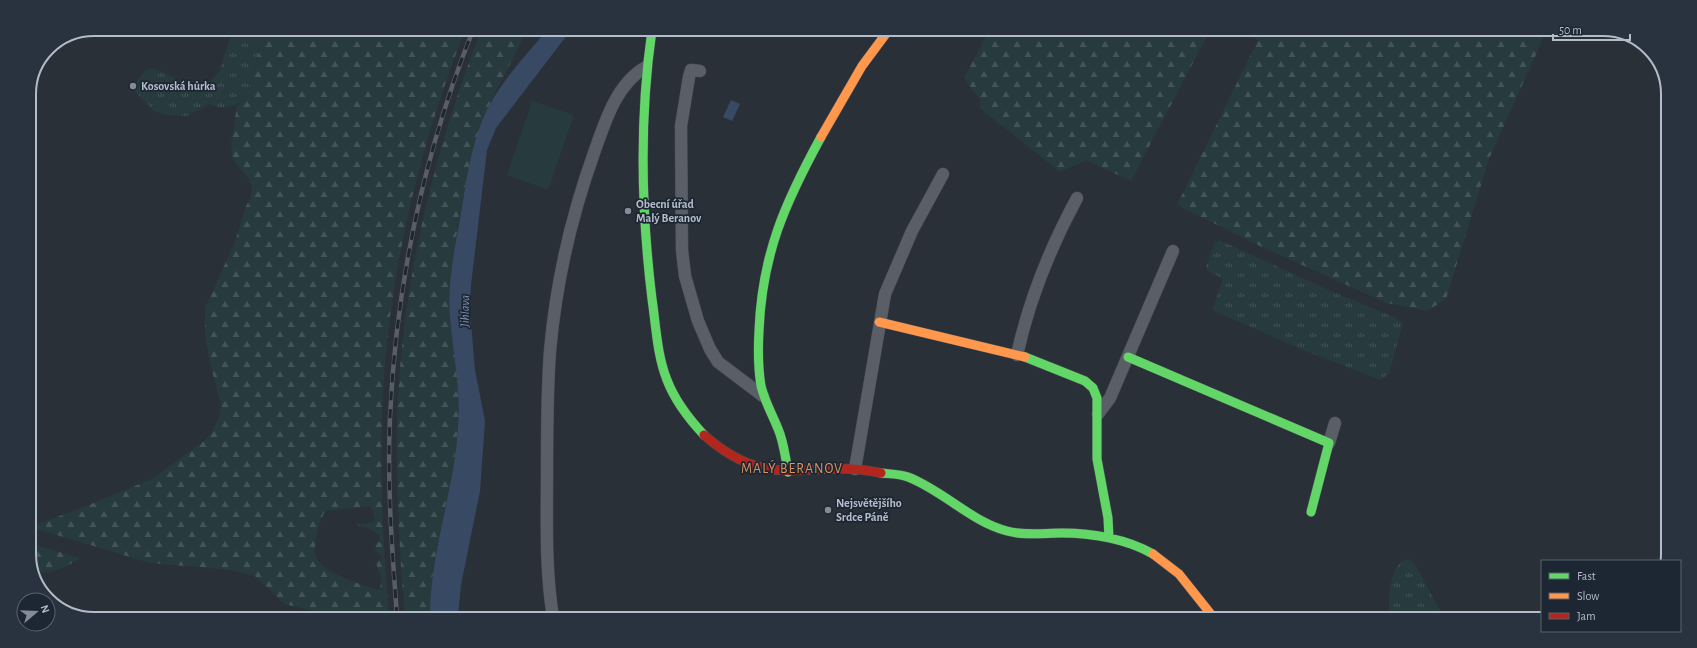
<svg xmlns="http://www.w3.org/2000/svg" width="1697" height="648" viewBox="0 0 1697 648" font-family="'Alegreya Sans',sans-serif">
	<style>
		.grass { fill: url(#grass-tufts) }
		.forest { fill: url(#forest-firs); fill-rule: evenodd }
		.pitch { fill: #273a3e }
		.water { fill: #384963 }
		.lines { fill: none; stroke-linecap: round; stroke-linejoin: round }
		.street-casing { stroke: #484c53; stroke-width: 13 }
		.fast-casing { stroke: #484c53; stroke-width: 10 }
		.slow-casing { stroke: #484c53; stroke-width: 10 }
		.jam-casing { stroke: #484c53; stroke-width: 10 }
		.street { stroke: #5a5e66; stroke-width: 12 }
		.fast { stroke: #63d668; stroke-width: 9 }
		.slow { stroke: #ff974d; stroke-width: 9 }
		.jam { stroke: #b3261e; stroke-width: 9 }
		.rail-casing { stroke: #595d64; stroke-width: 4.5 }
		.rail { stroke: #1d2633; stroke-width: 3; stroke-dasharray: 9; stroke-linecap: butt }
		.poi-dot { fill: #848b96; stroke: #1d2633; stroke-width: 1.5 }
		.labels { text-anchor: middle; stroke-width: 3.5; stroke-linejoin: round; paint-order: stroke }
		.poi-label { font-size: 12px; font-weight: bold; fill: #b4bcc9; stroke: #1d2633; text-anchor: start }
		.water-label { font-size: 13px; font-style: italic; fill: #7c92b1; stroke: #1d2633 }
		.quarter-label { font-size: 14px; letter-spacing: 1px; fill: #d59563; stroke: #1d2633 }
		.rim { fill: none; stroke: #b4bcc9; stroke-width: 2 }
	</style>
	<defs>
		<pattern id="grass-tufts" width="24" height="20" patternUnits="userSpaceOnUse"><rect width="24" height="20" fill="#273a3e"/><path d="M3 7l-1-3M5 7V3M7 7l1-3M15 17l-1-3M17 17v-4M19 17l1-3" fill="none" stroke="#445559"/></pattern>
		<pattern id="forest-firs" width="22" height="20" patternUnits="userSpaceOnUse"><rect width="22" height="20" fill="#273a3e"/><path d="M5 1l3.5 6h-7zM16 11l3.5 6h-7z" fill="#445559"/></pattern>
	</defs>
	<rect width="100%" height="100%" fill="#2a3038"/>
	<path class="grass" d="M 233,29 L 269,29 L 263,38 L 246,97 C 234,109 224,110 209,104 L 187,116 L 167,115 L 154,111 L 132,88 L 145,71 L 151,68 C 171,73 188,91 209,83 L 219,72 Z
		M 1219,240 L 1331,291 L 1396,318 L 1403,324 L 1389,373 L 1381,380 L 1303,350 L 1212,310 L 1223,279 L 1208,271 L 1206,267 L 1215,242 Z
		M 1407,559 L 1413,561 L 1445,619 L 1389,619 C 1389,602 1388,564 1407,559 Z"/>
	<path class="forest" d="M 269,29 L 465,30 C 422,140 393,257 384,375 C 379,456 382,536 389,616 L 333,616 L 285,604 L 255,576 L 231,570 L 150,563 L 30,527 L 79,509 L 152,479 L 203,442 L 213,431 L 219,417 L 221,405 L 210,363 L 205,335 L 205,308 L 235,242 L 245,208 L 251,197 L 252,186 L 249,179 L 236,164 L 232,155 L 231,145 L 237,106 L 246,97 L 263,38 ZM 370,506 L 375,517 L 373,522 L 357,525 L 370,529 L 379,535 L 380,541 L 376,544 L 375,550 L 383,558 L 375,562 C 379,571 384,580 379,590 C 363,585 316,572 315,553 C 314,538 319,524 325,511 Z
		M 481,30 L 527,30 C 515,55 501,80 489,106 C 473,142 466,181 459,220 C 454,251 447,284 450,316 C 450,329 454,342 455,355 C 458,378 460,404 458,428 C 453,491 430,553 430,616 L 405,616 C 399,551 396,486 397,420 C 401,287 433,154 481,30 Z
		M 989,31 L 1209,32 L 1131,181 L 1086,160 L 1060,172 L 980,108 L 980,100 L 964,78 Z
		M 1244,32 L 1546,32 L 1489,159 L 1446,299 L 1427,311 L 1387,303 L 1262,247 L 1177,205 L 1258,40 Z
		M 29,543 L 80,558 C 65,569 52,572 35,574 L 29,559 Z
		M 123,611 L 152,616 L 92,616 Z"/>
	<path class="pitch" d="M 532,101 L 574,115 L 548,190 L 507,175 Z"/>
	<path class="water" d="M 547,30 L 571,30 L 496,128 L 487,150 L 471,285 L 470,312 L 475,370 L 485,421 L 480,491 L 461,585 L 458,616 L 430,616 C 430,552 454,491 458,428 C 461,390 453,354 450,317 C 447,282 455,247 461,213 C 467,177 472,138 489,106 C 504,78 527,54 547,30 Z
		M 731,100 L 740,104 L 732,121 L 723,117 Z"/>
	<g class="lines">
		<defs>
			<path id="street" d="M 700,71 L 691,70 L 689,77 L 681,126 L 682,250 L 685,276 L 698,321 L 710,349 L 718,362 L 763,396
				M 1017,355 C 1029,300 1050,248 1077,198
				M 1098,414 L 1110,398 L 1173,251
				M 1329,443 L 1335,423
				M 855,469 L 885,294 L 912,231 L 943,174
				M 553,617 C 545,568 547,520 547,472 C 547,431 547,391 550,351 C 556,283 571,217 594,153 C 605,122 616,84 646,67"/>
			<path id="fast" d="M 652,30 C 639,120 641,209 652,299 C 656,326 657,355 667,380 C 675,401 689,419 704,435
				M 1025,357 L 1085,381 L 1093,388 L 1097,398 L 1097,459 L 1108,518 L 1109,538
				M 1128,357 L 1329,443 L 1311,512
				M 788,472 C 786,459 784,446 780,434 C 774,417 765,403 761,386 C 758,368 758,349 759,331 C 762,254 785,203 821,137
				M 881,473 C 890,474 900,474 908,477 C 944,491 970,521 1007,531 C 1025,536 1044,533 1062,533 C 1092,533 1127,539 1153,554"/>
			<path id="slow" d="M 821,137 L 862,66 L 888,31
				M 879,322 L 1025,357
				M 1153,554 L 1179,574 L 1214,618"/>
			<path id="jam" d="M 704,435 C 772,495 808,457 881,473"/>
		</defs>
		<use href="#street" class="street-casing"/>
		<use href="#fast" class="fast-casing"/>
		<use href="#slow" class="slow-casing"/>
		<use href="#jam" class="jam-casing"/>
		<use href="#street" class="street"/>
		<use href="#fast" class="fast"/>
		<use href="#slow" class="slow"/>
		<use href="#jam" class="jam"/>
		<defs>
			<path id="rail" d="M 397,616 C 392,550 387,484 390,417 C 396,285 424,153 473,30"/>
		</defs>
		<use href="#rail" class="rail-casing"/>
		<use href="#rail" class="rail"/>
	</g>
	<g class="poi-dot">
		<circle cx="133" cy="86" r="4"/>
		<circle cx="628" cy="211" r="4"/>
		<circle cx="828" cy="510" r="4"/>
	</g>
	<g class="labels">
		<g class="poi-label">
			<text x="141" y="90">Kosovská hůrka</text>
			<text x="636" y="208">Obecní úřad<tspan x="636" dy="14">Malý Beranov</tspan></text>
			<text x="836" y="507">Nejsvětějšího<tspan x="836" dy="14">Srdce Páně</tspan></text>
		</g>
		<g class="water-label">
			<text transform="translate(464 311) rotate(-89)" y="5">Jihlava</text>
		</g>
		<g class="quarter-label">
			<text x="792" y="473">MALÝ BERANOV</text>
		</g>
	</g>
	<path d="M0 0H1697V648H0ZM94 36H1603A58 58 0 0 1 1661 94V554A58 58 0 0 1 1603 612H94A58 58 0 0 1 36 554V94A58 58 0 0 1 94 36Z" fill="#29323f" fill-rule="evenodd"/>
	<path class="rim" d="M94 36H1603A58 58 0 0 1 1661 94V554A58 58 0 0 1 1603 612H94A58 58 0 0 1 36 554V94A58 58 0 0 1 94 36Z"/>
	<rect x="1541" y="560" width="140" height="72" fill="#1d2633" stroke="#59626f"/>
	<rect x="1549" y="573" width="20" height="6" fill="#63d668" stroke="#59626f"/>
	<text x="1577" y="580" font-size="12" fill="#b4bcc9">Fast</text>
	<rect x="1549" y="593" width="20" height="6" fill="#ff974d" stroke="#59626f"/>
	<text x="1577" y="600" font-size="12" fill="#b4bcc9">Slow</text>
	<rect x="1549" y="613" width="20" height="6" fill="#b3261e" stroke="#59626f"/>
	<text x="1577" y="620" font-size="12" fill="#b4bcc9">Jam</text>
	<g transform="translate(36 612) rotate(71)"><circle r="19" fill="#1d2633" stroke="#59626f"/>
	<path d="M0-3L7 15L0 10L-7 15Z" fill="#848b96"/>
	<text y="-6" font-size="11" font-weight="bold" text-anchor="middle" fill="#b4bcc9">N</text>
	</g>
	<path d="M1553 34v6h77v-6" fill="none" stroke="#b4bcc9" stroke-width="2"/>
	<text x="1559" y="34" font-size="12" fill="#b4bcc9" stroke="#1d2633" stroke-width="3" paint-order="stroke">50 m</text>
</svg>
